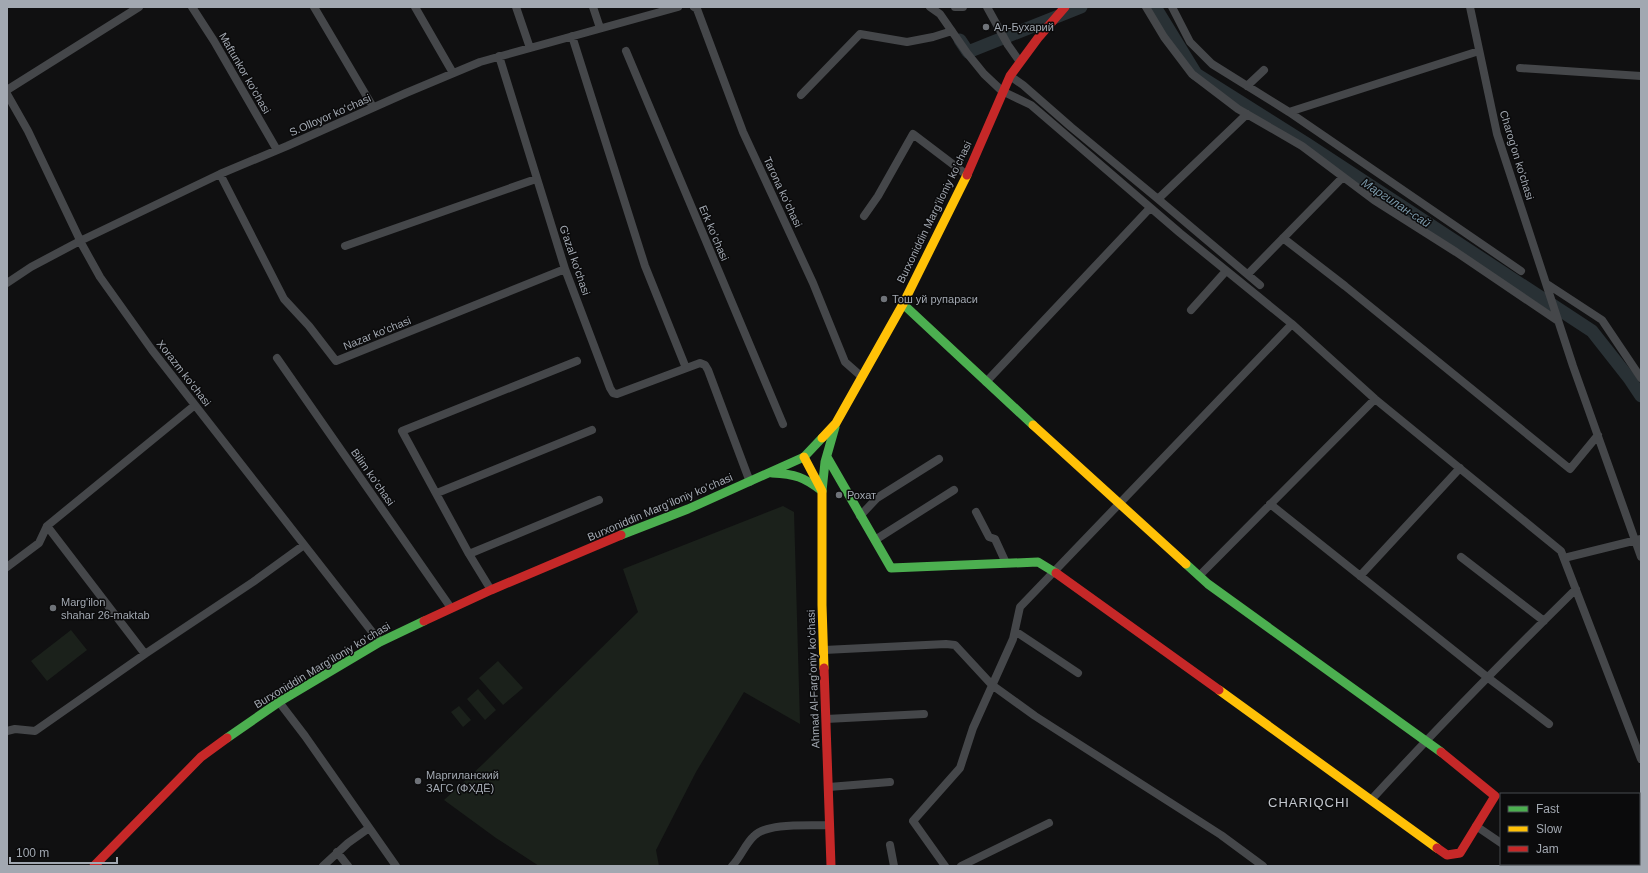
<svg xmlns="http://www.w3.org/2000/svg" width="1648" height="873" viewBox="0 0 1648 873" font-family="Arial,sans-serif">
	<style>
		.green { fill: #1b211b }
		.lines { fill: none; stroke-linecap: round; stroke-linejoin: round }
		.river { stroke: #293135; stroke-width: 13 }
		.street { stroke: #45474a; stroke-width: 8 }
		.fast { stroke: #4caf50; stroke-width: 9 }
		.slow { stroke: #ffc107; stroke-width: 9 }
		.jam { stroke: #c62828; stroke-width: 9 }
		.poi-dot { fill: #6f7379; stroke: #0b0b0c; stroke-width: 1.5 }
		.labels { text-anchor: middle; stroke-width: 3; stroke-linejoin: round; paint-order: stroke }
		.poi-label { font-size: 11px; fill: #a2a8b1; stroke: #0b0b0c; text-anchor: start }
		.street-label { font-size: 11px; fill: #a2a8b1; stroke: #0b0b0c }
		.water-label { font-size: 12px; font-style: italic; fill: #7b99aa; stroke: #0b0b0c }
		.quarter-label { font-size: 13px; letter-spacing: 1px; fill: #c3c7ce; stroke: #0b0b0c }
	</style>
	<rect width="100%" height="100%" fill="#101011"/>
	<path class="green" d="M 783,506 L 794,512 L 800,724 L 744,692 L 696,772 L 656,850 L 659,866 L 539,866 L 496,838 L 444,800 L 483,764 L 638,612 L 623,569 Z
		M 71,630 L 87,650 L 47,681 L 31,661 Z
		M 498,661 L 523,688 L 503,705 L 479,678 Z
		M 478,689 L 496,710 L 485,720 L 467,699 Z
		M 459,706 L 471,720 L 463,727 L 451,712 Z"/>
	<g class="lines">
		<path class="river" d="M 1155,7 L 1196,74 L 1307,144 L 1592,331 L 1629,378 L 1641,396
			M 960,40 L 968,52 L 1081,7"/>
		<path class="street" d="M 192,7 L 214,41 L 277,150
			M 314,7 L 373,107
			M 415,7 L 453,73
			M 516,7 L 530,48
			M 593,7 L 600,28
			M 694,7 L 697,9 L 743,132 L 813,283 L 845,362 L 862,377
			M 930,7 L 940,14 L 967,53 L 984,74 L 1002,91 L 1031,105 L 1180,233 L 1292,324 L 1375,399 L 1561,551 L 1641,759
			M 955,7 L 963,7
			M 987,7 L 1008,45 L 1020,62
			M 1146,7 L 1164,37 L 1192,74 L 1238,109 L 1302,146 L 1374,200 L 1456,252 L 1558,321
			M 1172,7 L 1190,42 L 1212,64 L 1289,112 L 1479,51
			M 1470,7 L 1497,134 L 1573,366 L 1641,557
			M 572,36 L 645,266 L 686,368
			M 626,51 L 783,424
			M 499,56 L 565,269 L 610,388 L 613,393 L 617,394 L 700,363 L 705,365 L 708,370 L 750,482
			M 1520,68 L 1641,76
			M 1010,76 L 1023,85 L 1071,127 L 1158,199
			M 1247,86 L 1264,70
			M 7,90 L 139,7
			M 7,94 L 28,131 L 79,238 L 80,241 L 100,277 L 152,350 L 380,642
			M 801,95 L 860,34 L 907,42 L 933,37 L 952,31
			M 1289,112 L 1521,271
			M 1247,114 L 1158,199 L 1260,285
			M 220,174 L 284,299 L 309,326 L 336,361 L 565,269
			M 864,216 L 878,196 L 913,134 L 967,175
			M 1283,238 L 1345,286 L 1570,469 L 1598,435
			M 345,246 L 536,179
			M 1248,274 L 1343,177
			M 7,283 L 31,267 L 80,241 L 220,174 L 287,146 L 406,93 L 480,62 L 678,7
			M 1547,284 L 1602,320 L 1641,378
			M 1191,310 L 1226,271
			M 277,358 L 451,608
			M 986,382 L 1150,208
			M 437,493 L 592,430
			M 1270,504 L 1487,677 L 1549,724
			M 976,512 L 989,537 L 995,539 L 1006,563
			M 860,516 L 877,498 L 939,459
			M 47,526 L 145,654
			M 875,540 L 954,490
			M 469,554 L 599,500
			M 1461,557 L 1544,621
			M 1564,558 L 1641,539
			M 7,567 L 39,543 L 47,526 L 195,405
			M 1199,576 L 1375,399
			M 1360,576 L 1460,468
			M 491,590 L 469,554 L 402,431 L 577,361
			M 1015,631 L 1078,673
			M 824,650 L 946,644 L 955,645 L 992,685 L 1035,716 L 1221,835 L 1263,866
			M 279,702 L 305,736 L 396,866
			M 826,719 L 924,714
			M 7,731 L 15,729 L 35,731 L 145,654 L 253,582 L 304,545
			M 829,787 L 890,782
			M 1371,800 C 1437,728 1506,658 1576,589
			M 1476,826 L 1501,843
			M 890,845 L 894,866
			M 337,852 L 348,866
			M 1584,864 L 1594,864
			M 1610,864 L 1621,866
			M 323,866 L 348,843 L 369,828
			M 732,866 C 741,857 745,844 754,836 C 768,822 810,826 829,825
			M 945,866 L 913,821 L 960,768 L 973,728 L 1013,639 L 1020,607 L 1292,324
			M 961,866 L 1049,823"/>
		<path class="fast" d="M 903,304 L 1033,425
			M 827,457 L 891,568 L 1038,562 L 1056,573
			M 772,473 C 795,474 804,477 822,491 L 825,462 L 835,427
			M 621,535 L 688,509 L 804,457 L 822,438
			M 1186,564 L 1208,584 L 1441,752
			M 227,738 L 279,702 L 380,642 L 424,621"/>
		<path class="slow" d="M 1033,425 L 1186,564
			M 822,438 L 836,423 L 903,304 L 967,175
			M 804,457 L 822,491 L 822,605 L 824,668
			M 1219,690 L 1437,848"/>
		<path class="jam" d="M 967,175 L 1010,76 L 1038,38 L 1065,7
			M 1056,573 L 1219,690
			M 424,621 L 491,590 L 621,535
			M 824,668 L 831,866
			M 1437,848 L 1447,855 L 1460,853 L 1495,796 L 1441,752
			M 94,866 L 201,757 L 227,738"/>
	</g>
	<g class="poi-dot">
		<circle cx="986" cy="27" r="4"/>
		<circle cx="884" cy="299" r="4"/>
		<circle cx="839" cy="495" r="4"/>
		<circle cx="53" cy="608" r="4"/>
		<circle cx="418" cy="781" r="4"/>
	</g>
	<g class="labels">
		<g class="poi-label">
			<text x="994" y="31">Ал-Бухарий</text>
			<text x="892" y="303">Тош уй рупараси</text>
			<text x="847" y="499">Рохат</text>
			<text x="61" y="606">Marg'ilon<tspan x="61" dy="13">shahar 26-maktab</tspan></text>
			<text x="426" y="779">Маргиланский<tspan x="426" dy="13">ЗАГС (ФХДЁ)</tspan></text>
		</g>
		<g class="street-label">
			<text transform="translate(245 73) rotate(60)" y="4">Maftunkor ko'chasi</text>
			<text transform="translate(330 115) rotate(-24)" y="4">S.Olloyor koʻchasi</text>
			<text transform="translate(1517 155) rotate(73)" y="4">Charog'on ko'chasi</text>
			<text transform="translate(783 192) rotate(65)" y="4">Tarona koʻchasi</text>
			<text transform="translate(934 212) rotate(-64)" y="4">Burxoniddin Marg’iloniy ko’chasi</text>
			<text transform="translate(714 233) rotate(67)" y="4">Erk koʻchasi</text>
			<text transform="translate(575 260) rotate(71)" y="4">G'azal ko'chasi</text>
			<text transform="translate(377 333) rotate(-22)" y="4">Nazar ko'chasi</text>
			<text transform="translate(184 373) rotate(52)" y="4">Xorazm ko'chasi</text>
			<text transform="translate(373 477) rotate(55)" y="4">Bilim koʻchasi</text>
			<text transform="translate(660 507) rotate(-23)" y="4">Burxoniddin Marg’iloniy ko’chasi</text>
			<text transform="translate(322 665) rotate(-31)" y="4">Burxoniddin Marg’iloniy ko’chasi</text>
			<text transform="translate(813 679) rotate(-92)" y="4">Ahmad Al-Fargʻoniy koʻchasi</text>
		</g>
		<g class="water-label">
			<text transform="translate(1396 203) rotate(33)" y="4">Маргилан-сай</text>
		</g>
		<g class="quarter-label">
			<text x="1309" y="807">CHARIQCHI</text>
		</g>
	</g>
	<rect width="1648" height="873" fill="none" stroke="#a2a8b1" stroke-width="16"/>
	<rect x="1500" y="793" width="140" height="72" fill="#0b0b0c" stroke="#474a4e"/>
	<rect x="1508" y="806" width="20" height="6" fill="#4caf50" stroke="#474a4e"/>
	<text x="1536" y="813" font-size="12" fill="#a2a8b1">Fast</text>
	<rect x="1508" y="826" width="20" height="6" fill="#ffc107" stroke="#474a4e"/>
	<text x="1536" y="833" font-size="12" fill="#a2a8b1">Slow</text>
	<rect x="1508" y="846" width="20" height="6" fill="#c62828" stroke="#474a4e"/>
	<text x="1536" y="853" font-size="12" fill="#a2a8b1">Jam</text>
	<path d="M10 857v6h107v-6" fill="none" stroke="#a2a8b1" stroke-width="2"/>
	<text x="16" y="857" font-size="12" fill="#a2a8b1" stroke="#0b0b0c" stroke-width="3" paint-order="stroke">100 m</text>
</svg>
